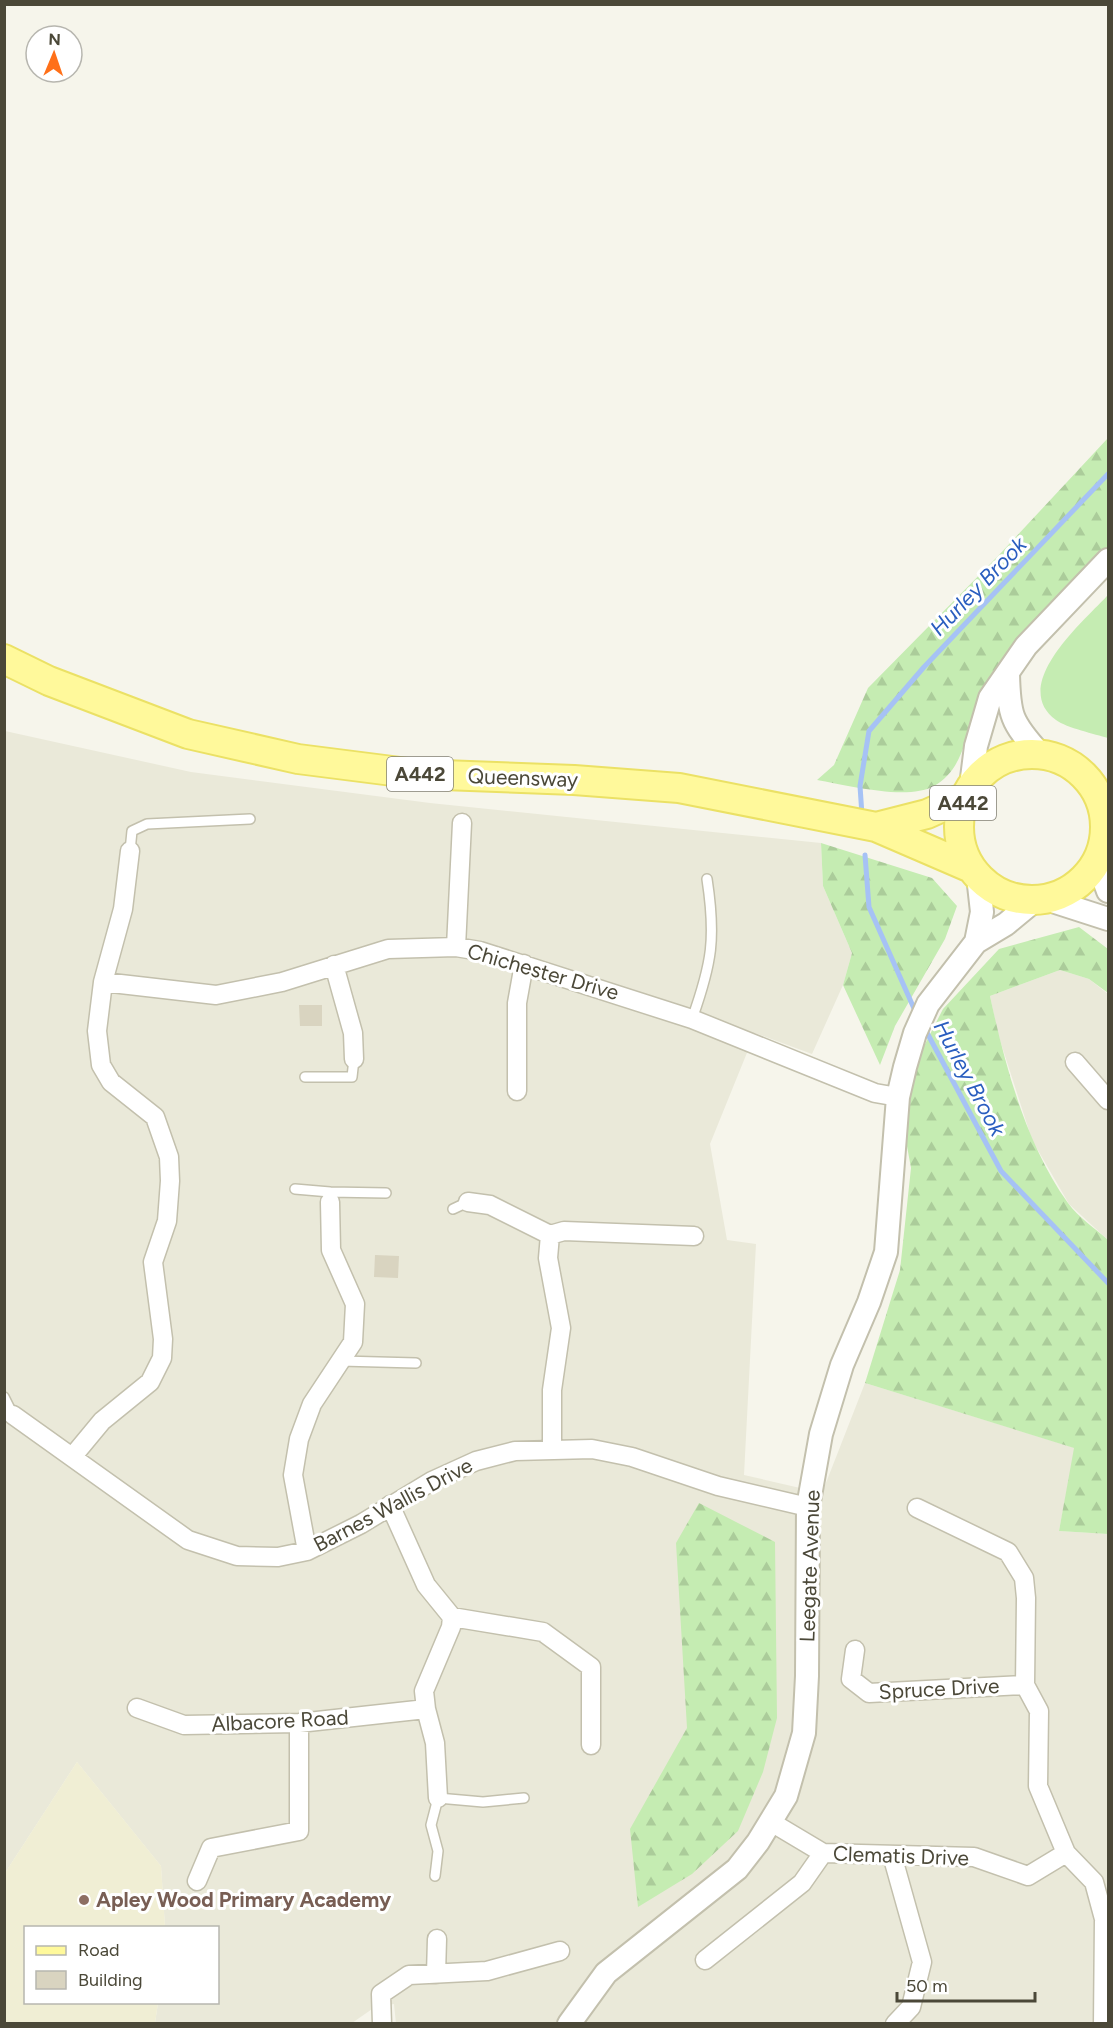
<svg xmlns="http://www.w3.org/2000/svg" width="1113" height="2028" viewBox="0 0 1113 2028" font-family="Figtree,sans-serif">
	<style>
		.residential { fill: #eae9d9 }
		.education { fill: #f0eed4 }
		.grass { fill: #c5ecb2 }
		.forest { fill: url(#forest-firs) }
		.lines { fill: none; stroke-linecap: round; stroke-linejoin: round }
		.stream { stroke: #a6c2f5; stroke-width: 5 }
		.building { fill: #d9d4c0 }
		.service-casing { stroke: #c3c0ad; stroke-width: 12 }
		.minor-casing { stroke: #c3c0ad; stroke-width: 21 }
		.tertiary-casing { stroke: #c3c0ad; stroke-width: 26 }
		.primary-casing { stroke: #ebe165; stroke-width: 32 }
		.service { stroke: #fff; stroke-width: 9 }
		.minor { stroke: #fff; stroke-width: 18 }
		.tertiary { stroke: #fff; stroke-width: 22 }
		.primary { stroke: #fff99b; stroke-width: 28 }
		.education-dot { fill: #8d6e63; stroke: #fff; stroke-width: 2 }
		.labels { text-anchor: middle; stroke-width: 6; stroke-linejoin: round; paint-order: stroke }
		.shield { fill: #fff; stroke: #817f74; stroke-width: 1.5 }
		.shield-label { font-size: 20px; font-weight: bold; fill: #4b4838 }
		.street-label { font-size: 21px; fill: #4b4838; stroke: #fff }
		.education-label { font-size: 21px; font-weight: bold; fill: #785e54; stroke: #fff; text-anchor: start }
		.water-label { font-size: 22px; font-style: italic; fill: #2a5ebf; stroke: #fff }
	</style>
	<defs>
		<pattern id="forest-firs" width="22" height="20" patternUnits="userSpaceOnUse" patternTransform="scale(1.5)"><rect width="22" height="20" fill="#c5ecb2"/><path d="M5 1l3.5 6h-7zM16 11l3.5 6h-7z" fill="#abcc9a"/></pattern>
	</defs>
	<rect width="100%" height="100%" fill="#f6f5eb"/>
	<path class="residential" d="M 5,731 L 191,772 L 430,803 L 821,843 L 823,886 L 852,953 L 843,985 L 812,1054 L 755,1033 L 710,1144 L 727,1240 L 756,1244 L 744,1475 L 822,1493 L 865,1383 L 1075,1448 L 1059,1531 L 1108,1534 L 1108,2023 L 396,2024 L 394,2004 L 375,2007 L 352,2023 L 155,2023 L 158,2003 L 218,2002 L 218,1928 L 165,1927 L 161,1866 L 77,1762 L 5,1873 Z
		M 1060,970 L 1089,979 L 1108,994 L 1108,1240 L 1069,1204 L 1032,1140 L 998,1034 L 990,996 Z"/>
	<path class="education" d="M 77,1762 L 161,1866 L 165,1927 L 26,1928 L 26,2002 L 158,2003 L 155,2023 L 5,2023 L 5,1873 Z"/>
	<path class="grass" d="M 1108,595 L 1108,738 C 1095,734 1067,728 1056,720 C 1008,685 1085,620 1108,595 Z"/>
	<path class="forest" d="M 1108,438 L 1108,547 C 1069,587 1019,632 989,679 C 967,711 971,766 934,786 C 907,801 847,785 817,780 L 834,765 L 868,688 L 999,555 Z
		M 821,843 L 932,878 L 957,906 L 945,939 L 895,1026 L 880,1065 L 843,985 L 852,953 L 823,886 Z
		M 1079,927 L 1108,949 L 1108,993 L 1089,979 L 1060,970 L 990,996 C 1005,1066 1026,1144 1068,1203 C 1078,1217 1096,1229 1108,1240 L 1108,1534 L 1059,1531 L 1074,1448 L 865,1383 L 900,1270 L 911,1168 L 898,1097 L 943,1009 L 999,949 Z
		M 699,1503 L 775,1542 L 777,1718 L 763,1772 L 738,1831 L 692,1874 L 638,1907 L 630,1829 L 687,1728 L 676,1543 Z"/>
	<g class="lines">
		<path class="stream" d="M 862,815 L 860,786 L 869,731 L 924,667 L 1108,474
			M 865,855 L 869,907 L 916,1013
			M 925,1029 L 1001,1171 L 1108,1283"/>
	</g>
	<path class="building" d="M 299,1005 L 322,1005 L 322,1026 L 300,1026 Z
		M 375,1255 L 399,1256 L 398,1278 L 374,1277 Z"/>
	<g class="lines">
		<defs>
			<path id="service" d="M 130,851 L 132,831 L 147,824 L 250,819
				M 692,1019 C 712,963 716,938 707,879
				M 305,1077 L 352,1077 L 354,1059
				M 295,1189 L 330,1192 L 330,1196
				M 330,1192 L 386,1193
				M 453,1209 L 468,1202
				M 341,1361 L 416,1363
				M 4,1397 L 13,1415
				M 435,1876 L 438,1851 L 431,1825 L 438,1798 L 483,1802 L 524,1798"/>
			<path id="minor" d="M 456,947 L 462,823
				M 334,965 L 353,1033 L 354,1059
				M 103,982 L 216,995 L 282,982 L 388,949 L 456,947 L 480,951 L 692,1019 L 875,1093 L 898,1097
				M 1075,1062 L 1108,1100
				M 517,1091 L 517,1003 L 524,964
				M 468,1202 L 490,1205 L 550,1235
				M 13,1415 L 188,1540 L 237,1556 L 278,1557 L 307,1551 L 361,1524 L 432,1481 L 476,1461 L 515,1451 L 592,1449 L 632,1457 L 718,1486 L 808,1507
				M 552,1448 L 552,1390 L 561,1328 L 548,1258 L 550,1235 L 564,1231 L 694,1236
				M 73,1456 L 102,1421 L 150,1382 L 162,1358 L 163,1339 L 153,1262 L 167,1221 L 170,1181 L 169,1157 L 155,1117 L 111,1082 L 101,1065 L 97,1031 L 103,982 L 123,909 L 130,851
				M 390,1505 L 426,1585 L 452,1617 L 451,1627 L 424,1691 L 426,1709 L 435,1743 L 438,1798
				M 917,1508 L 1008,1552 L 1024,1578 L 1026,1598 L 1025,1685 L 1039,1711 L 1038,1786 L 1066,1853 L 1094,1882 L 1104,1919 L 1103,2024
				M 307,1551 L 293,1475 L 299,1439 L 312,1404 L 353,1342 L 355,1304 L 331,1250 L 330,1202
				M 452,1617 L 543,1632 L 591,1667 L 591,1745
				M 855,1650 L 851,1679 L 869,1693 L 1025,1685
				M 137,1708 L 184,1725 L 299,1723 L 426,1709
				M 771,1822 L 823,1853 L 974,1857 L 1028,1876 L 1066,1853
				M 892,1855 L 922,1962 L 911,2007 L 895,2024
				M 197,1881 L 211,1848 L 299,1831 L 299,1723
				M 705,1960 L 802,1883 L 823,1853
				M 436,1974 L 437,1939
				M 382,2024 L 381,1994 L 409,1975 L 487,1971 L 560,1951"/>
			<path id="tertiary" d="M 1008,674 C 1009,715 1011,722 1039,753
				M 971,786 L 976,746 L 990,698 L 1026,646 L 1108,560
				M 1097,861 L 1108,891
				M 1046,899 L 1108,919
				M 976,942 L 982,912 L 978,876
				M 569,2024 L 606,1973 L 737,1869 L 758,1842 L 786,1796 L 804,1733 L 807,1676 L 808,1507 L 821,1434 L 842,1365 L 869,1302 L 886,1252 L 898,1097 L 905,1067 L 915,1033 L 928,1004 L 976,942 L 1006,924 L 1035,900"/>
			<path id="primary" d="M 4,659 L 49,681 L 188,734 L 298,759 L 416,774 L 574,780 L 679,788 L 876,827 L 971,868
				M959 827a73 73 0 1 1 146 0a73 73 0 1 1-146 0Z
				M 876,827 L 927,814 L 965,797"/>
		</defs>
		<use href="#service" class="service-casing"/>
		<use href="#minor" class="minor-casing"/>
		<use href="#tertiary" class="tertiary-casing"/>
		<use href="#primary" class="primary-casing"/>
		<use href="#service" class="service"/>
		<use href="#minor" class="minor"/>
		<use href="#tertiary" class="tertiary"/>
		<use href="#primary" class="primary"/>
	</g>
	<circle class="education-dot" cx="84" cy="1900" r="6"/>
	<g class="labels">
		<g class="shield">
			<rect x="387" y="757" width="66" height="34" rx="4.5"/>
			<rect x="930" y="786" width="66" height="34" rx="4.5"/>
		</g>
		<g class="shield-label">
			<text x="420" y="781">A442</text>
			<text x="963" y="810">A442</text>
		</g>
		<g class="street-label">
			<text transform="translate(523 778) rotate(2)" y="7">Queensway</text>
			<text transform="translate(543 972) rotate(16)" y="7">Chichester Drive</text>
			<text transform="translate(393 1505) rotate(-28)" y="7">Barnes Wallis Drive</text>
			<text transform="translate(810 1566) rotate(-88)" y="7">Leegate Avenue</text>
			<text transform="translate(939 1689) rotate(-3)" y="7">Spruce Drive</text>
			<text transform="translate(280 1721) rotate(-3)" y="7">Albacore Road</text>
			<text transform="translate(901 1856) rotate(2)" y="7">Clematis Drive</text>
		</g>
		<g class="education-label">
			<text x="96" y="1907">Apley Wood Primary Academy</text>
		</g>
		<g class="water-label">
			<text transform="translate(978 586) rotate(-46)" y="8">Hurley Brook</text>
			<text transform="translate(970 1078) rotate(62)" y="8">Hurley Brook</text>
		</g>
	</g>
	<rect width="1113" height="2028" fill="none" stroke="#4b4838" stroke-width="12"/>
	<rect x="24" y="1926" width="195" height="78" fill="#ffffff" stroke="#b7b6af" stroke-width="1.5"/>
	<rect x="36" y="1946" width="30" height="9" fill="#fff99b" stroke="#b7b6af" stroke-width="1.5"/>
	<text x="78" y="1956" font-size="18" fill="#4b4838">Road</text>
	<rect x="36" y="1971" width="30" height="18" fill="#d9d4c0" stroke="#b7b6af" stroke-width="1.5"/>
	<text x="78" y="1986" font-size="18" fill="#4b4838">Building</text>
	<g transform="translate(54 54) rotate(2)"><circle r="28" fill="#ffffff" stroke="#b7b6af" stroke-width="1.5"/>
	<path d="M0-4.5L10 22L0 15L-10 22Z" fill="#ff7019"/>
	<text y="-9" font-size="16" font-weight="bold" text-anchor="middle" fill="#4b4838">N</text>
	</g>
	<path d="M897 1992v9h138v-9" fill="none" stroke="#4b4838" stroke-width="3"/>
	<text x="906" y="1992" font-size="18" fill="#4b4838" stroke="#ffffff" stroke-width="4.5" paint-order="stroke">50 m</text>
</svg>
